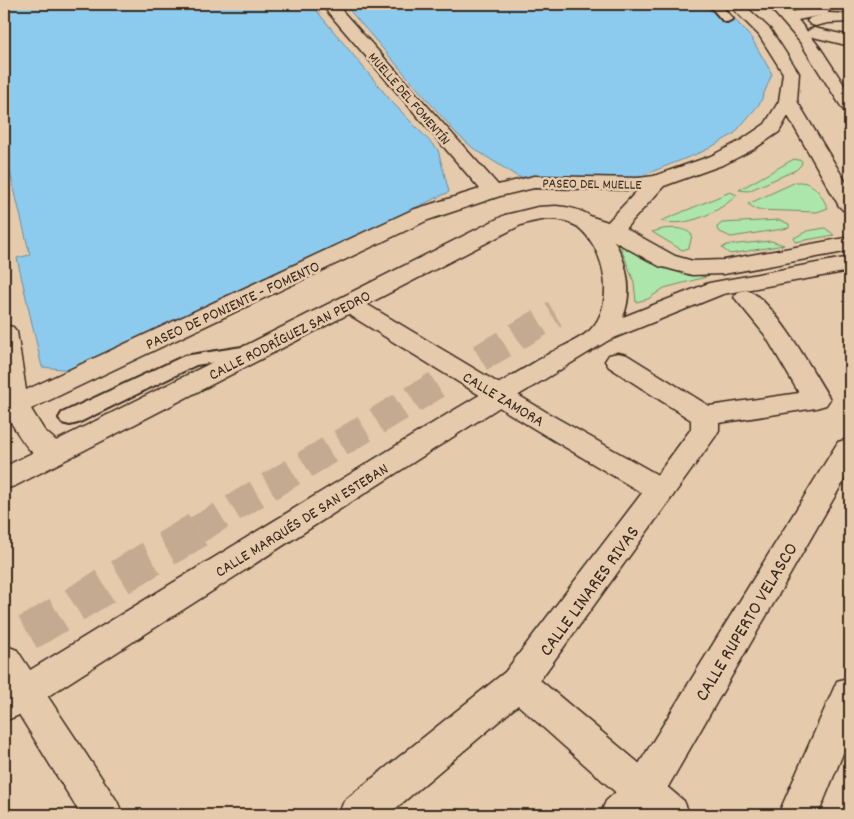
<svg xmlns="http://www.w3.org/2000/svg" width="854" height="819" viewBox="0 0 854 819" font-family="Dekko,sans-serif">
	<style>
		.green { fill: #ade6aa; stroke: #748864 }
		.water { fill: #8dcbee; stroke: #6c8b9b }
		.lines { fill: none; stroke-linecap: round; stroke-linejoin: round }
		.pedestrian-tunnel-far1 { stroke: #c3aa90; stroke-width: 28; stroke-dasharray: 28 14; stroke-linecap: butt }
		.pedestrian-tunnel { stroke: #c3aa90; stroke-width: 36; stroke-dasharray: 36 18; stroke-linecap: butt }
		.service-casing { stroke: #3b2a1e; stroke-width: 4 }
		.pedestrian-casing { stroke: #3b2a1e; stroke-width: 3 }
		.minor-casing { stroke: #3b2a1e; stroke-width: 3 }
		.tertiary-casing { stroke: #3b2a1e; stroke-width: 3 }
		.secondary-casing { stroke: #3b2a1e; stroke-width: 3 }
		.service { fill: #e5caac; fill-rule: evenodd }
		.pedestrian { fill: #e5caac; fill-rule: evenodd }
		.minor { fill: #e5caac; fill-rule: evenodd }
		.tertiary { fill: #e5caac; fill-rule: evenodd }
		.secondary { fill: #e5caac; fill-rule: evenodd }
		.labels { text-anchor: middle; stroke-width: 5; stroke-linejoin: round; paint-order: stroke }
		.far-street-label { font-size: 14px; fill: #3b2a1e; stroke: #e5caac }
		.street-label { font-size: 16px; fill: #3b2a1e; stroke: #e5caac }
		.near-street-label { font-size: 19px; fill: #3b2a1e; stroke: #e5caac }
	</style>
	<rect width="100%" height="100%" fill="#e5caac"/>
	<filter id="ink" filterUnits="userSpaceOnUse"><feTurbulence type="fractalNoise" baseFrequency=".02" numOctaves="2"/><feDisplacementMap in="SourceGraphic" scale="10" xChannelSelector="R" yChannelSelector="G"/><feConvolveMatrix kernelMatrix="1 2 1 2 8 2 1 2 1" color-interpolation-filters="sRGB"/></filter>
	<g filter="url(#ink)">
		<path class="green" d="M 794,159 L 802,161 L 801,165 L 796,170 L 748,191 L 739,190 Z
			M 796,182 C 815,181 820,194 828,208 L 817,212 L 757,210 L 748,204 Z
			M 730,192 L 737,195 C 719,212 687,228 661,221 Z
			M 780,220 L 789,224 L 789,228 L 731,237 L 718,231 L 717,227 L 722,223 Z
			M 825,228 L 834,235 L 795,242 L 794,238 L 807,231 Z
			M 663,229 C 674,228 684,227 692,235 L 689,248 L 682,250 L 652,232 Z
			M 771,241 L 784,245 L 730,254 L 722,248 L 727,245 Z
			M 621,244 L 668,269 L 706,277 L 664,288 L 648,299 L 636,302 L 634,282 L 621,248 Z"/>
		<path class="water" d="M 11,4 L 311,4 L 392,102 L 438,150 L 449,192 L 70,370 L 42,367 L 17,258 L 30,255 L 4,147 L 4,14 Z
			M 344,4 L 701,4 L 711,11 L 727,10 L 752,39 L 772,74 L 760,103 L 734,134 L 704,151 L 636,178 L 518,177 L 473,148 L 457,134 Z"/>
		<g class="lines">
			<path class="pedestrian-tunnel-far1" d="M 480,358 L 555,314
				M 197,530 L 445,380"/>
			<path class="pedestrian-tunnel" d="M 28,633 L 199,529"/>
			<defs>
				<path id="service" d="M 708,4 L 720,4 L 733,19 L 727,22 L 723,21 Z
					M 255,345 L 262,347 L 265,351 L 262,355 L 196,365 L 78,423 L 70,425 L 62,423 L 59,418 L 62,413 L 184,356 Z"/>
				<path id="pedestrian" d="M 321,4 L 336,4 L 498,185 L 534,176 L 638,178 L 654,176 L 711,156 L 740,141 L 765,124 L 779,101 L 783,73 L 759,35 L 728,4 L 743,4 L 770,29 L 799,73 L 797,101 L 850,189 L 850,212 L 843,210 L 839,206 L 788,116 L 779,132 L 754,149 L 725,164 L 664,186 L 623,231 L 615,232 L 607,231 L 604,226 L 638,190 L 534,188 L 500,196 L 428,220 L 31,409 L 44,430 L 63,447 L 67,454 L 63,461 C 36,469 21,439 9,419 L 4,420 L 4,325 L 13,327 L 17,332 L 26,390 L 412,210 L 480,189 Z
					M 828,13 L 850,14 L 850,22 L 828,23 L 815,26 L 810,24 L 807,21 L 810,18 Z
					M 814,28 L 850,36 L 850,46 L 809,36 L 806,33 L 809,30 Z
					M 746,290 C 773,297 814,374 830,399 L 826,405 L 816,408 L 719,423 L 719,430 L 715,437 L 672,497 L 661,501 L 650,497 L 646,490 L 691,429 L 691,420 L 609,367 L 605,361 L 609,355 L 618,353 L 627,355 L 709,406 L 799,393 L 765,335 L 734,297 L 738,292 Z
					M 848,439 L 850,440 L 850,470 L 657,806 L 648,815 L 600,815 L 606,801 L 629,780 L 838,442 Z
					M 850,677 L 850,736 L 818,815 L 778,815 L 837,681 Z"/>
				<path id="minor" d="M 767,4 L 782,4 L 791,12 L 814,8 L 813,4 L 827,4 L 829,11 L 827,14 L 798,20 L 821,49 L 850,94 L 850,112 L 844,111 L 800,42 Z
					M 580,213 L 623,227 L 675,256 L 693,261 L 724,260 L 850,237 L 850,251 L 724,274 L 692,275 L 659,266 L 607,237 L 572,224 L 569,219 L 572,214 Z
					M 349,297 L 358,299 L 553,416 L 672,483 L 676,490 L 672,497 L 540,680 L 684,801 L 690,815 L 641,815 L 518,705 L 388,815 L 338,815 L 344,801 L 505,672 L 642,493 L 533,428 L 340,309 L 337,304 L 340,299 Z"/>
				<path id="tertiary" d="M 556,206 C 568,207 580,209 590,216 C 621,235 637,284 623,317 L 709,283 L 850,257 L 850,271 L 723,294 L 609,340 L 509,401 L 17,716 L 4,721 L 4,686 C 151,596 299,506 446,415 C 481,394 515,374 550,353 C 561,347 583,338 591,329 C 616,303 605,248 578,227 C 562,215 539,219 521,225 L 15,486 L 4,489 L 4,467 L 505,215 L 538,207 Z"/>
				<path id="secondary" d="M 4,645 L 17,650 L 117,801 L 123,815 L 81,815 L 4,690 Z"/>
			</defs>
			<use href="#service" class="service-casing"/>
			<use href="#pedestrian" class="pedestrian-casing"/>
			<use href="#minor" class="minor-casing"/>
			<use href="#tertiary" class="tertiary-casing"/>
			<use href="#secondary" class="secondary-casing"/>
			<use href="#service" class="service"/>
			<use href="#pedestrian" class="pedestrian"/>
			<use href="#minor" class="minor"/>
			<use href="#tertiary" class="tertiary"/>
			<use href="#secondary" class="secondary"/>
		</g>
	</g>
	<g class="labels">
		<g class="far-street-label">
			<text transform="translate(410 98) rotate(49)" y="5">MUELLE DEL FOMENTÍN</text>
			<text transform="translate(592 183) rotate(1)" y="5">PASEO DEL MUELLE</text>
		</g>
		<g class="street-label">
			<text transform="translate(232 304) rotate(-25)" y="6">PASEO DE PONIENTE - FOMENTO</text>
			<text transform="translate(289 334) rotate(-27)" y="6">CALLE RODRÍGUEZ SAN PEDRO</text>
			<text transform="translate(504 398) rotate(31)" y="6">CALLE ZAMORA</text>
			<text transform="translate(301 519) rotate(-32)" y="6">CALLE MARQUÉS DE SAN ESTEBAN</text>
		</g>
		<g class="near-street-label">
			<text transform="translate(588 590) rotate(-54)" y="7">CALLE LINARES RIVAS</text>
			<text transform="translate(745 621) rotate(-59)" y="7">CALLE RUPERTO VELASCO</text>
		</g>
	</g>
	<rect width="854" height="819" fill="none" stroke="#e5caac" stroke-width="20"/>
	<rect x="10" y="10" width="834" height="799" fill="none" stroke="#3b2a1e" stroke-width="2" filter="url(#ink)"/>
</svg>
